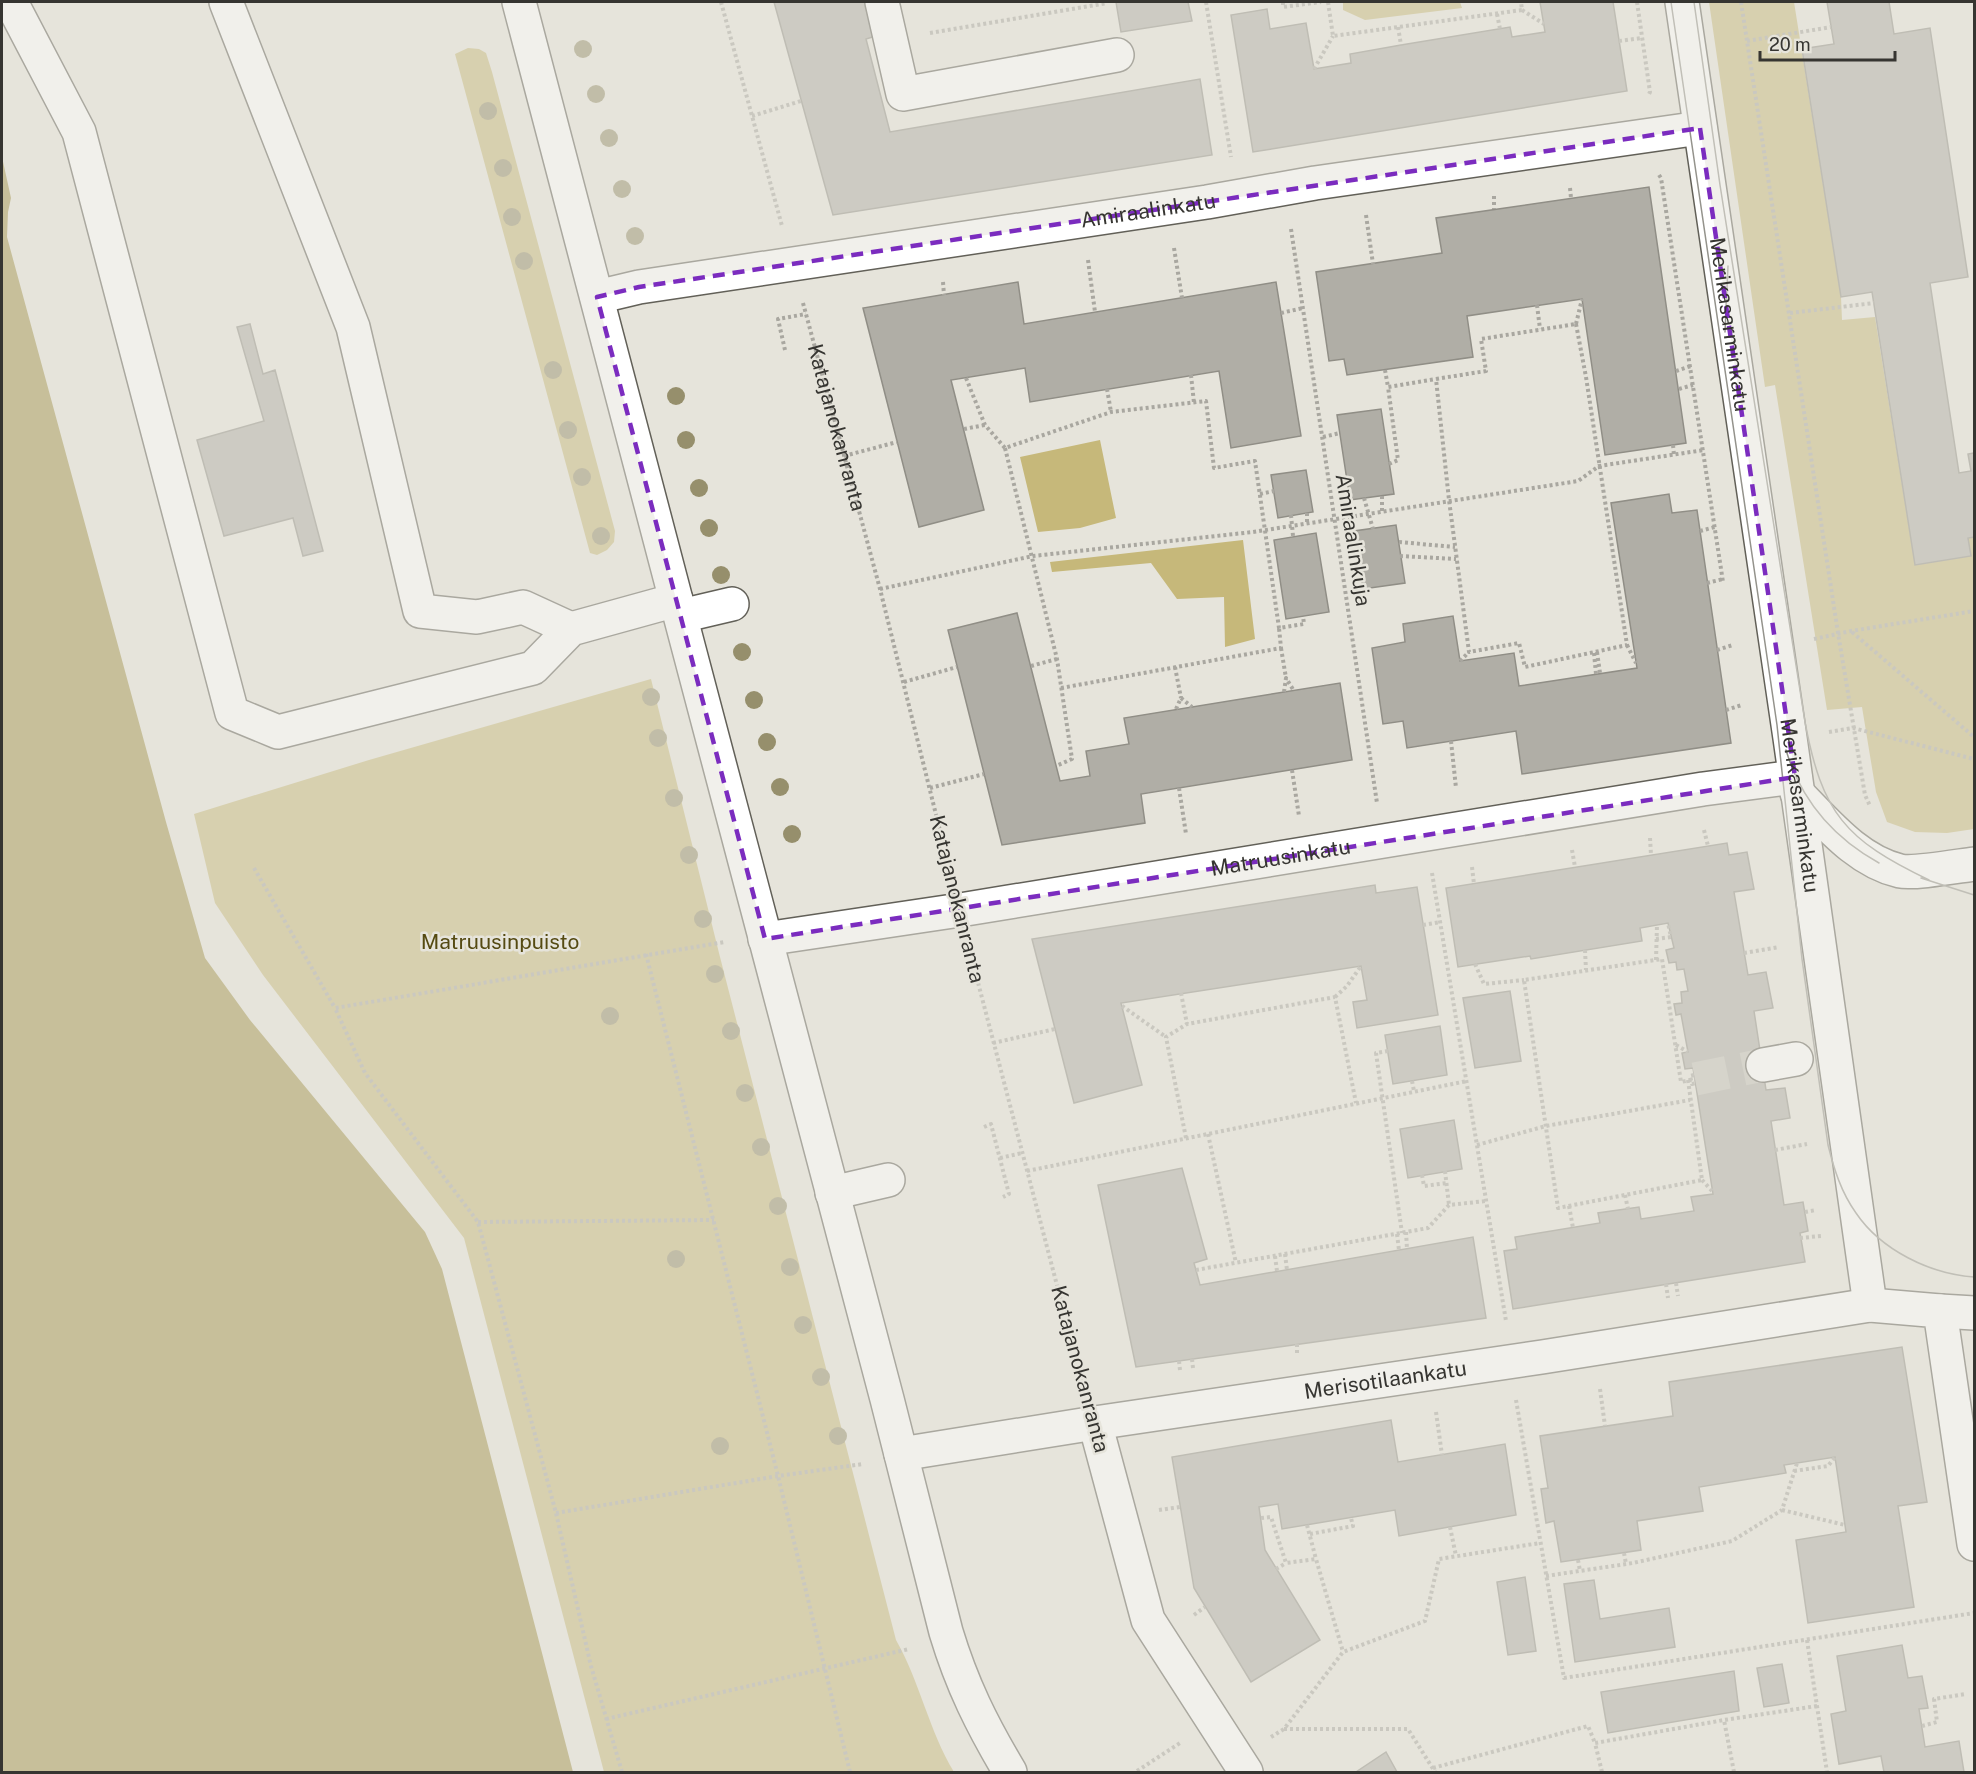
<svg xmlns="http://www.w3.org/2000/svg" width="1976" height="1774" viewBox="0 0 1976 1774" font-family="'Public Sans',sans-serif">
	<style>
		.green { fill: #c6b87a }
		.water { fill: #a2934d }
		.building { fill: #b0aea6; stroke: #908e86; stroke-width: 1.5 }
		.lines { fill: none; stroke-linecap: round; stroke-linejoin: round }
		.minor-tunnel { stroke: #c3c1b9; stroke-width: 33; stroke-dasharray: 33 16; stroke-linecap: butt }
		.minor-casing { stroke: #626058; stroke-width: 36 }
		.major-casing { stroke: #626058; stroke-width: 36 }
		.path { stroke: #a9a7a0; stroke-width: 4; stroke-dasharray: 3 3; stroke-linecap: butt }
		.minor { stroke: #fff; stroke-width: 33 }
		.major { stroke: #fff; stroke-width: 33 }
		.tram { stroke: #94938c; stroke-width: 1.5 }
		.tree { fill: #968f6c }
		.marked { fill: none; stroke: #7b2cbf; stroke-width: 4.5; stroke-dasharray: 12 8; stroke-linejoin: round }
		.labels { text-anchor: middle; stroke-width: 5; stroke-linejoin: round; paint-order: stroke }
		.street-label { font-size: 21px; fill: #363531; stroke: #e6e4db }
		.park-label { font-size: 21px; fill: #554a12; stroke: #e6e4db }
	</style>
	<rect width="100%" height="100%" fill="#e6e4db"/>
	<path class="green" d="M 1343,2 L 1460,2 L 1462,8 L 1365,20 L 1343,10 Z
		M 1709,2 L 1794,2 L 1841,297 L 1842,320 L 1875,317 L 1915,565 L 1971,556 L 1968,538 L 1974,537 L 1974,829 L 1947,833 L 1915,832 L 1887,822 L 1876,792 L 1862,707 L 1827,710 L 1775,385 L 1765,387 Z
		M 468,48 L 479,49 L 486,53 L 492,72 L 615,531 L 614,542 L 607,550 L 597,555 L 590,553 L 455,54 Z
		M 1100,440 L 1116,518 L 1080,528 L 1038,532 L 1020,457 Z
		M 1243,540 L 1255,639 L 1225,647 L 1224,597 L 1177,599 L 1151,563 L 1052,572 L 1050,562 Z
		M 651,679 L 720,957 L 896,1640 C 920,1682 929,1731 954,1772 L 604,1772 L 464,1238 L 263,975 L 215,903 L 194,814 L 369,760 Z"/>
	<path class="water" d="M 2,157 L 11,198 L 8,212 L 7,237 L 166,822 L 205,958 L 250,1020 L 425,1232 L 442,1269 L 573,1772 L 2,1772 Z"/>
	<path class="building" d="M 774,2 L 872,2 L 879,35 L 866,39 L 890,132 L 1200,79 L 1212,155 L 833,215 Z
		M 1116,2 L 1188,2 L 1192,21 L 1121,32 Z
		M 1540,2 L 1613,2 L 1627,91 L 1253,152 L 1231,15 L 1267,9 L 1270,29 L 1306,23 L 1314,69 L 1351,63 L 1350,54 L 1401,45 L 1510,27 L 1512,37 L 1545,32 Z
		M 1827,2 L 1889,2 L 1894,34 L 1930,28 L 1968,277 L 1930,283 L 1959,473 L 1971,471 L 1968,454 L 1974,453 L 1974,537 L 1968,538 L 1971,556 L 1915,565 L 1872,292 L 1841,297 L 1802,49 L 1834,44 Z
		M 1649,187 L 1686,443 L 1605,455 L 1582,299 L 1467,316 L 1473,357 L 1347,375 L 1344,359 L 1329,361 L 1316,272 L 1442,253 L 1436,218 Z
		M 1018,282 L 1024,324 L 1276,282 L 1301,436 L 1231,448 L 1219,371 L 1030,402 L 1025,368 L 951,380 L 984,510 L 919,527 L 863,308 Z
		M 250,324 L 263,374 L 275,370 L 323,551 L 303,556 L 293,518 L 224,536 L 197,440 L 264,421 L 237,327 Z
		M 1381,409 L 1394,494 L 1350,500 L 1337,415 Z
		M 1306,470 L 1313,512 L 1278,518 L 1271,475 Z
		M 1669,494 L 1672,513 L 1697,510 L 1731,743 L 1522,774 L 1516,731 L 1407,748 L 1403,721 L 1383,724 L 1372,648 L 1405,642 L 1403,624 L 1453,616 L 1460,661 L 1514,653 L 1519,686 L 1637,668 L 1611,503 Z
		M 1396,525 L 1405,583 L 1363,589 L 1354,531 Z
		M 1316,533 L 1329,612 L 1286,619 L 1274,540 Z
		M 1017,613 L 1060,781 L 1090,776 L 1086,751 L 1129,744 L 1124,718 L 1340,683 L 1352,760 L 1141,794 L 1145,823 L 1002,845 L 948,630 Z
		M 1727,843 L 1729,855 L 1747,852 L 1754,889 L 1734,892 L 1748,975 L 1766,972 L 1773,1008 L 1754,1011 L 1766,1090 L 1785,1088 L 1790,1118 L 1771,1121 L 1784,1205 L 1803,1202 L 1808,1231 L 1800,1233 L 1805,1262 L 1513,1309 L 1504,1251 L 1517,1249 L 1515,1237 L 1600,1223 L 1598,1213 L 1639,1207 L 1641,1219 L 1694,1211 L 1691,1197 L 1713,1194 L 1693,1068 L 1685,1069 L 1682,1053 L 1688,1052 L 1681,1014 L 1676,1015 L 1674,1004 L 1682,1003 L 1681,992 L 1688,991 L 1684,969 L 1677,970 L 1676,962 L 1669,963 L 1666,950 L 1674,948 L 1668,923 L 1640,928 L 1642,941 L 1531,959 L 1530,956 L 1458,967 L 1446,888 Z
		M 1375,885 L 1376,893 L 1417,887 L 1438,1015 L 1357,1028 L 1353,1002 L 1367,1000 L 1361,966 L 1121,1003 L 1142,1085 L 1074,1103 L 1032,939 Z
		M 1510,991 L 1521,1061 L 1475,1068 L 1463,998 Z
		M 1440,1026 L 1447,1075 L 1393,1084 L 1385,1035 Z
		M 1454,1120 L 1462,1169 L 1408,1178 L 1400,1129 Z
		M 1182,1168 L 1207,1259 L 1194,1263 L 1200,1285 L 1473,1237 L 1486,1318 L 1136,1367 L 1098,1185 Z
		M 1902,1347 L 1927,1502 L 1898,1506 L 1914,1607 L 1808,1623 L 1796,1540 L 1846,1532 L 1835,1457 L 1784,1465 L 1786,1473 L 1699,1487 L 1703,1511 L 1637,1521 L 1641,1550 L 1561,1562 L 1554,1521 L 1546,1523 L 1541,1489 L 1548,1488 L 1540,1436 L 1673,1416 L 1669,1382 Z
		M 1391,1420 L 1398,1462 L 1505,1444 L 1516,1515 L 1399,1536 L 1395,1510 L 1282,1529 L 1278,1504 L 1259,1507 L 1265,1550 L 1320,1640 L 1251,1682 L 1194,1588 L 1172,1457 Z
		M 1525,1577 L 1536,1651 L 1508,1655 L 1497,1582 Z
		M 1594,1580 L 1600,1619 L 1669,1608 L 1675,1647 L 1575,1662 L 1564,1584 Z
		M 1902,1645 L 1908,1678 L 1922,1676 L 1928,1708 L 1919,1709 L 1925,1747 L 1959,1741 L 1964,1772 L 1884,1772 L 1881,1756 L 1839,1764 L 1831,1714 L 1846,1711 L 1837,1656 Z
		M 1782,1664 L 1789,1703 L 1764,1707 L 1757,1668 Z
		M 1734,1671 L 1739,1711 L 1608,1733 L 1601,1692 Z
		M 1386,1752 L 1397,1772 L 1356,1772 Z"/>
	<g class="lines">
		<path class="minor-tunnel" d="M 1695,1079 L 1763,1065"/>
		<defs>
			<g id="minor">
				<path d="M 11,2 L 79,132 L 232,713 L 278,732 L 533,668 L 571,629 L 676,600 L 887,1399 L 946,1632 C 962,1685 982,1725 1010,1772"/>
				<path d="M 226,2 L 353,327 L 420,611 L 477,617 L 523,607 L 571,629"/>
				<path d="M 882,2 L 903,94 L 1117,55"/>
				<path id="s2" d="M 1682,2 L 1790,738 L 1870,1305"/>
				<path id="s3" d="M 597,297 L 639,287 L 1207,202 L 1315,183 L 1700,128"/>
				<path d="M 681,616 L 732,604"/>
				<path d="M 1797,793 C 1826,822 1857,861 1900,871 C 1913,874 1958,866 1974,864"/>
				<path id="s4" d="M 765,939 L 960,910 L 1703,789 L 1795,777"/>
				<path d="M 1763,1065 L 1796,1059"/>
				<path d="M 832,1193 L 888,1180"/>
				<path d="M 1940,1311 L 1974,1313"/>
				<path d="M 1095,1423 L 1148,1620 L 1246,1772"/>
				<path id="s5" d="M 901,1454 L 1095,1423 L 1542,1357 L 1870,1305 L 1940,1311 L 1974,1544"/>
			</g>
			<path id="major" d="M 519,2 L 676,600"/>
		</defs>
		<use href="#minor" class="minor-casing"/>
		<use href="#major" class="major-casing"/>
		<g class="path">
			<path d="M 721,2 L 782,226"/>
			<path d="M 1206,2 L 1231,157"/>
			<path d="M 1283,2 L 1283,7 L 1321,2"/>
			<path d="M 1328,2 L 1333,36 L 1522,10 L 1521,2"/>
			<path d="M 1637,2 L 1650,92 L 1648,96"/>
			<path d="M 1741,2 L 1838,633 L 1865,795 L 1870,806"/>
			<path d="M 1522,10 L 1544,24"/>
			<path d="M 1497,14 L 1500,29"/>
			<path d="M 1398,27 L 1401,45"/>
			<path d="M 930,33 L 1107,3"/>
			<path d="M 1619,41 L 1642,38"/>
			<path d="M 1747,41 L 1831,27"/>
			<path d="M 1314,69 L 1333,36"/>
			<path d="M 752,116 L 801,101"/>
			<path d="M 1659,175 L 1661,178 L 1723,582"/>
			<path d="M 1570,188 L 1571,198"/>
			<path d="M 1494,196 L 1494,209"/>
			<path d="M 1366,215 L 1373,264"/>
			<path d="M 1291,229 L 1377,803"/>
			<path d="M 1174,248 L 1182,298"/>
			<path d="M 1088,260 L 1095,312"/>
			<path d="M 943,282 L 944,295"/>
			<path id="s1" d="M 803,303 L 880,589 L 950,871"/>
			<path d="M 1537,305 L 1540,329"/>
			<path d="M 1281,313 L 1303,308"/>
			<path d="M 1790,313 L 1874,303"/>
			<path d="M 1576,324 L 1586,377 L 1627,645 L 1525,667 L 1519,643 L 1469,652 L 1449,500 L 1436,379 L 1486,371 L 1481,339 Z"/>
			<path d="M 1576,324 L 1582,299"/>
			<path d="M 785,350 L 778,319 L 806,314"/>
			<path d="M 1385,370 L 1388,387"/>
			<path d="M 1676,371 L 1691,366"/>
			<path d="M 1191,375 L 1194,403"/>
			<path d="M 966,378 L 985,425 L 1005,448 L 1111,412 L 1206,401 L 1214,468 L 1255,461 L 1279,628 L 1304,624 L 1303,616"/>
			<path d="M 1107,389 L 1111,412"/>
			<path d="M 1679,389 L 1693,385"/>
			<path d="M 964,429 L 985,425"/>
			<path d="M 1323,437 L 1340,433"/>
			<path d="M 1673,445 L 1674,455"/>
			<path d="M 1005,448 L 1057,659 L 1072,759 L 1056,766"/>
			<path d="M 844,456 L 897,442"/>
			<path d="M 1389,464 L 1398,460 L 1388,387 L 1436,379"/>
			<path d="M 1260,494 L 1274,491"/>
			<path d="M 1364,498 L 1373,529"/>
			<path d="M 1382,511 L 1382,495"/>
			<path d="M 1307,513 L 1307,522"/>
			<path d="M 1291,515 L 1293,536"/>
			<path d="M 1700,531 L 1715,527"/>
			<path d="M 1399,542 L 1455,547"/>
			<path d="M 1400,556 L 1456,559"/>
			<path d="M 1707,583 L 1723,579"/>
			<path d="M 880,589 L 1033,556 L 1253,532 L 1578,481 L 1599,466 L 1704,450"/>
			<path d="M 1852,632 L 1974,737"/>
			<path d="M 1814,639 L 1851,631 L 1974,611"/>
			<path d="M 1627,645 L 1636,663"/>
			<path d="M 1281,648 L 1286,678"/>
			<path d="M 1717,650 L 1733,645"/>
			<path d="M 1597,652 L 1600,673"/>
			<path d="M 1594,653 L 1596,674"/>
			<path d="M 1460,661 L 1469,652"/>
			<path d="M 1031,666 L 1057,659"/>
			<path d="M 1175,667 L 1181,698"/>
			<path d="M 904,682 L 957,667"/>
			<path d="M 1061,688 L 1281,648 L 1279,628"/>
			<path d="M 1284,692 L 1286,678 L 1294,691"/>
			<path d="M 1176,709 L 1181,698 L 1192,707"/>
			<path d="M 1726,710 L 1742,705"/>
			<path d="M 1829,732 L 1853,728 L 1974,759"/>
			<path d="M 1451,741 L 1456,788"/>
			<path d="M 1292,770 L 1299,816"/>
			<path d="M 930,788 L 984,774"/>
			<path d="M 1179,788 L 1186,834"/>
			<path d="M 1704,830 L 1708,846"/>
			<path d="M 1650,838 L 1651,855"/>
			<path d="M 1572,850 L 1575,867"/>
			<path d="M 1472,867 L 1474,884"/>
			<path d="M 254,868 L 335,1008"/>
			<path d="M 1432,873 L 1506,1321"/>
			<path d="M 1423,925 L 1441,922"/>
			<path d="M 1656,939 L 1671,937 L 1668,923"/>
			<path d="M 969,948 L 1083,1385"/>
			<path d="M 1585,950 L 1586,970"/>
			<path d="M 1744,953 L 1779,947"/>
			<path d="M 646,954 L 778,1476 L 850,1772"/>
			<path d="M 1656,960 L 1657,925"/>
			<path d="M 1475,964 L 1484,984 L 1524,980"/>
			<path d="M 1181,993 L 1187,1024"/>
			<path d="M 1335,997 L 1347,986 L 1361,966"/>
			<path d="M 1122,1006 L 1166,1037"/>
			<path d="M 993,1043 L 1055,1029"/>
			<path d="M 1676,1045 L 1688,1052"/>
			<path d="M 1388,1051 L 1376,1053 L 1402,1233"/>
			<path d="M 1694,1075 L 1690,1076 L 1692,1084 L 1696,1083"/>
			<path d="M 1688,1080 L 1702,1180 L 1558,1208 L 1524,980 L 1662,959 L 1681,1082 L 1695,1079"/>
			<path d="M 1412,1081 L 1414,1091"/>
			<path d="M 984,1127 L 991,1124 L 1009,1194 L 1003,1197"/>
			<path d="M 1208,1134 L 1236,1263"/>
			<path d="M 1186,1138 L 1166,1037 L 1187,1024 L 1335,997 L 1356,1103"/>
			<path d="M 1477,1145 L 1546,1126 L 1690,1100"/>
			<path d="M 1775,1150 L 1807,1144"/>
			<path d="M 1000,1158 L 1022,1153"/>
			<path d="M 1027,1171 L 1467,1081"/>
			<path d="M 1445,1171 L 1449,1205"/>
			<path d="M 1422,1175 L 1424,1186 L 1447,1183"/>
			<path d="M 1702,1180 L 1712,1191"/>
			<path d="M 1625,1195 L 1628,1209"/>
			<path d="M 1569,1206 L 1573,1228"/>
			<path d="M 1805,1212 L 1816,1210"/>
			<path d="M 478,1222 L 714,1220"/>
			<path d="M 1406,1232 L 1407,1249"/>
			<path d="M 1397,1234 L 1399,1250"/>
			<path d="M 1800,1238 L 1821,1236"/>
			<path d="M 1285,1254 L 1287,1270"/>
			<path d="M 1275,1256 L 1277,1271"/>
			<path d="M 1196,1270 L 1428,1228 L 1449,1205 L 1486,1201"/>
			<path d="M 1676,1283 L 1678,1296"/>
			<path d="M 1666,1284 L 1668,1298"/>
			<path d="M 1297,1344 L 1297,1354"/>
			<path d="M 1192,1359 L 1193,1368"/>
			<path d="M 1179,1361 L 1180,1370"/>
			<path d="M 1600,1389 L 1605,1426"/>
			<path d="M 1516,1400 L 1564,1678 L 1974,1613"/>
			<path d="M 1436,1412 L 1442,1455"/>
			<path d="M 1794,1471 L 1828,1466 L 1835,1457"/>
			<path d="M 1159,1510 L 1180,1507"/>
			<path d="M 1782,1510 L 1845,1525"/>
			<path d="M 556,1513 L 778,1476 L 863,1464"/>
			<path d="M 1261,1518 L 1271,1517 L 1286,1563 L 1316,1559 L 1343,1652"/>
			<path d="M 1307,1525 L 1316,1559"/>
			<path d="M 1450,1527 L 1456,1556"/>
			<path d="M 1310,1534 L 1353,1526 L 1351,1518"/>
			<path d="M 1624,1553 L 1626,1564"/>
			<path d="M 1578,1560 L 1580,1571"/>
			<path d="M 1276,1569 L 1286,1563"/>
			<path d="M 1546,1576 L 1633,1563 L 1732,1541 L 1782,1510 L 1797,1463"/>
			<path d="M 1194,1615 L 1205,1607"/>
			<path d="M 1807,1640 L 1827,1772"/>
			<path d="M 606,1719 L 909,1649"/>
			<path d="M 1922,1726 L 1937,1722 L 1934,1699 L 1966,1694"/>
			<path d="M 1284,1729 L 1408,1729 L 1435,1772"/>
			<path d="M 1271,1737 L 1284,1729 L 1343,1652 L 1425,1621 L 1439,1559 L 1540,1543"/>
			<path d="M 1433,1768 L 1588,1726 L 1595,1743"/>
			<path d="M 1137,1771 L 1180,1743"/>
			<path d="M 622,1772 L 591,1666 L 556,1513 L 478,1222 L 365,1073 L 335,1008 L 725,942"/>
			<path d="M 1602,1772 L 1595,1743 L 1724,1720"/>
			<path d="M 1734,1772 L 1724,1720 L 1817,1706"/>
		</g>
		<use href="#minor" class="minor"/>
		<use href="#major" class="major"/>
		<path class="tram" d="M 1671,2 L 1777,725 L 1802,959 L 1828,1145 C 1834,1169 1841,1192 1856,1213 C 1881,1250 1930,1274 1974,1277
			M 1694,2 L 1720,185 L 1805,722 C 1822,813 1845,840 1929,880
			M 1725,332 L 1728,266
			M 1786,750 C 1801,800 1834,838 1879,863
			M 1921,878 L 1974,895"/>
	</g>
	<g class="tree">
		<circle cx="583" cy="49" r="9"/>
		<circle cx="596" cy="94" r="9"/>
		<circle cx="488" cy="111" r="9"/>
		<circle cx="609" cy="138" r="9"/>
		<circle cx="503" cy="168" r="9"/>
		<circle cx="622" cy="189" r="9"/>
		<circle cx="512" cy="217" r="9"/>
		<circle cx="635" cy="236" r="9"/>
		<circle cx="524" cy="261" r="9"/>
		<circle cx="553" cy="370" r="9"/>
		<circle cx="676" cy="396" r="9"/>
		<circle cx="568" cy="430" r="9"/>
		<circle cx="686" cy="440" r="9"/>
		<circle cx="582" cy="477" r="9"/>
		<circle cx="699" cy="488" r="9"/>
		<circle cx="709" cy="528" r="9"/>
		<circle cx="601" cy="536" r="9"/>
		<circle cx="721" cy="575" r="9"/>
		<circle cx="742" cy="652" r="9"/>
		<circle cx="651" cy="697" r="9"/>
		<circle cx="754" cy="700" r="9"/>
		<circle cx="658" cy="738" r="9"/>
		<circle cx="767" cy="742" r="9"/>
		<circle cx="780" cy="787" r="9"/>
		<circle cx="674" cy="798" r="9"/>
		<circle cx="792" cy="834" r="9"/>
		<circle cx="689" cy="855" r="9"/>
		<circle cx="703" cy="919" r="9"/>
		<circle cx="715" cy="974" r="9"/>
		<circle cx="610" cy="1016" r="9"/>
		<circle cx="731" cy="1031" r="9"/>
		<circle cx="745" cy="1093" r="9"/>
		<circle cx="761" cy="1147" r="9"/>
		<circle cx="778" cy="1206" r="9"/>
		<circle cx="676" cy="1259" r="9"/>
		<circle cx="790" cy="1267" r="9"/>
		<circle cx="803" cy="1325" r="9"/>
		<circle cx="821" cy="1377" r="9"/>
		<circle cx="838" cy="1436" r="9"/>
		<circle cx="720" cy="1446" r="9"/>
	</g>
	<path d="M0 0H1976V1774H0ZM 1700,128 L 1795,777 L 765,939 L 597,297 L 639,287 Z" fill="#e6e4db" fill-opacity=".55" fill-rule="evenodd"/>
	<path class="marked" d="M 1700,128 L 1795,777 L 765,939 L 597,297 L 639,287 Z"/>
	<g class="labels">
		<g class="street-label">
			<text dy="7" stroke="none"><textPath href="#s3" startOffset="558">Amiraalinkatu</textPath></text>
			<text dy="7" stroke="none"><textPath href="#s2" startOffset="326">Merikasarminkatu</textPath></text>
			<text dy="7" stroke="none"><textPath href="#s1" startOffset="129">Katajanokanranta</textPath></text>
			<text transform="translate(1353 540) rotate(81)" y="7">Amiraalinkuja</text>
			<text dy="7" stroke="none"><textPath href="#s2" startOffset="812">Merikasarminkatu</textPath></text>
			<text dy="7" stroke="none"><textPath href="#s4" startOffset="522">Matruusinkatu</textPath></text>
			<text transform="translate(957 899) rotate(76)" y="7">Katajanokanranta</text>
			<text transform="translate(1080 1369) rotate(75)" y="7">Katajanokanranta</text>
			<text dy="7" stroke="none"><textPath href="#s5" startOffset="490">Merisotilaankatu</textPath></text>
		</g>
		<g class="park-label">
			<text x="500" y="949">Matruusinpuisto</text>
		</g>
	</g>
	<rect width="1976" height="1774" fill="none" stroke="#363531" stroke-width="6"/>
	<path d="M1760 51v9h135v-9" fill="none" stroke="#363531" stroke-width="3"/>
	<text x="1769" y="51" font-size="18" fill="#363531" stroke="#e6e4db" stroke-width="4.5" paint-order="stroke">20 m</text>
</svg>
